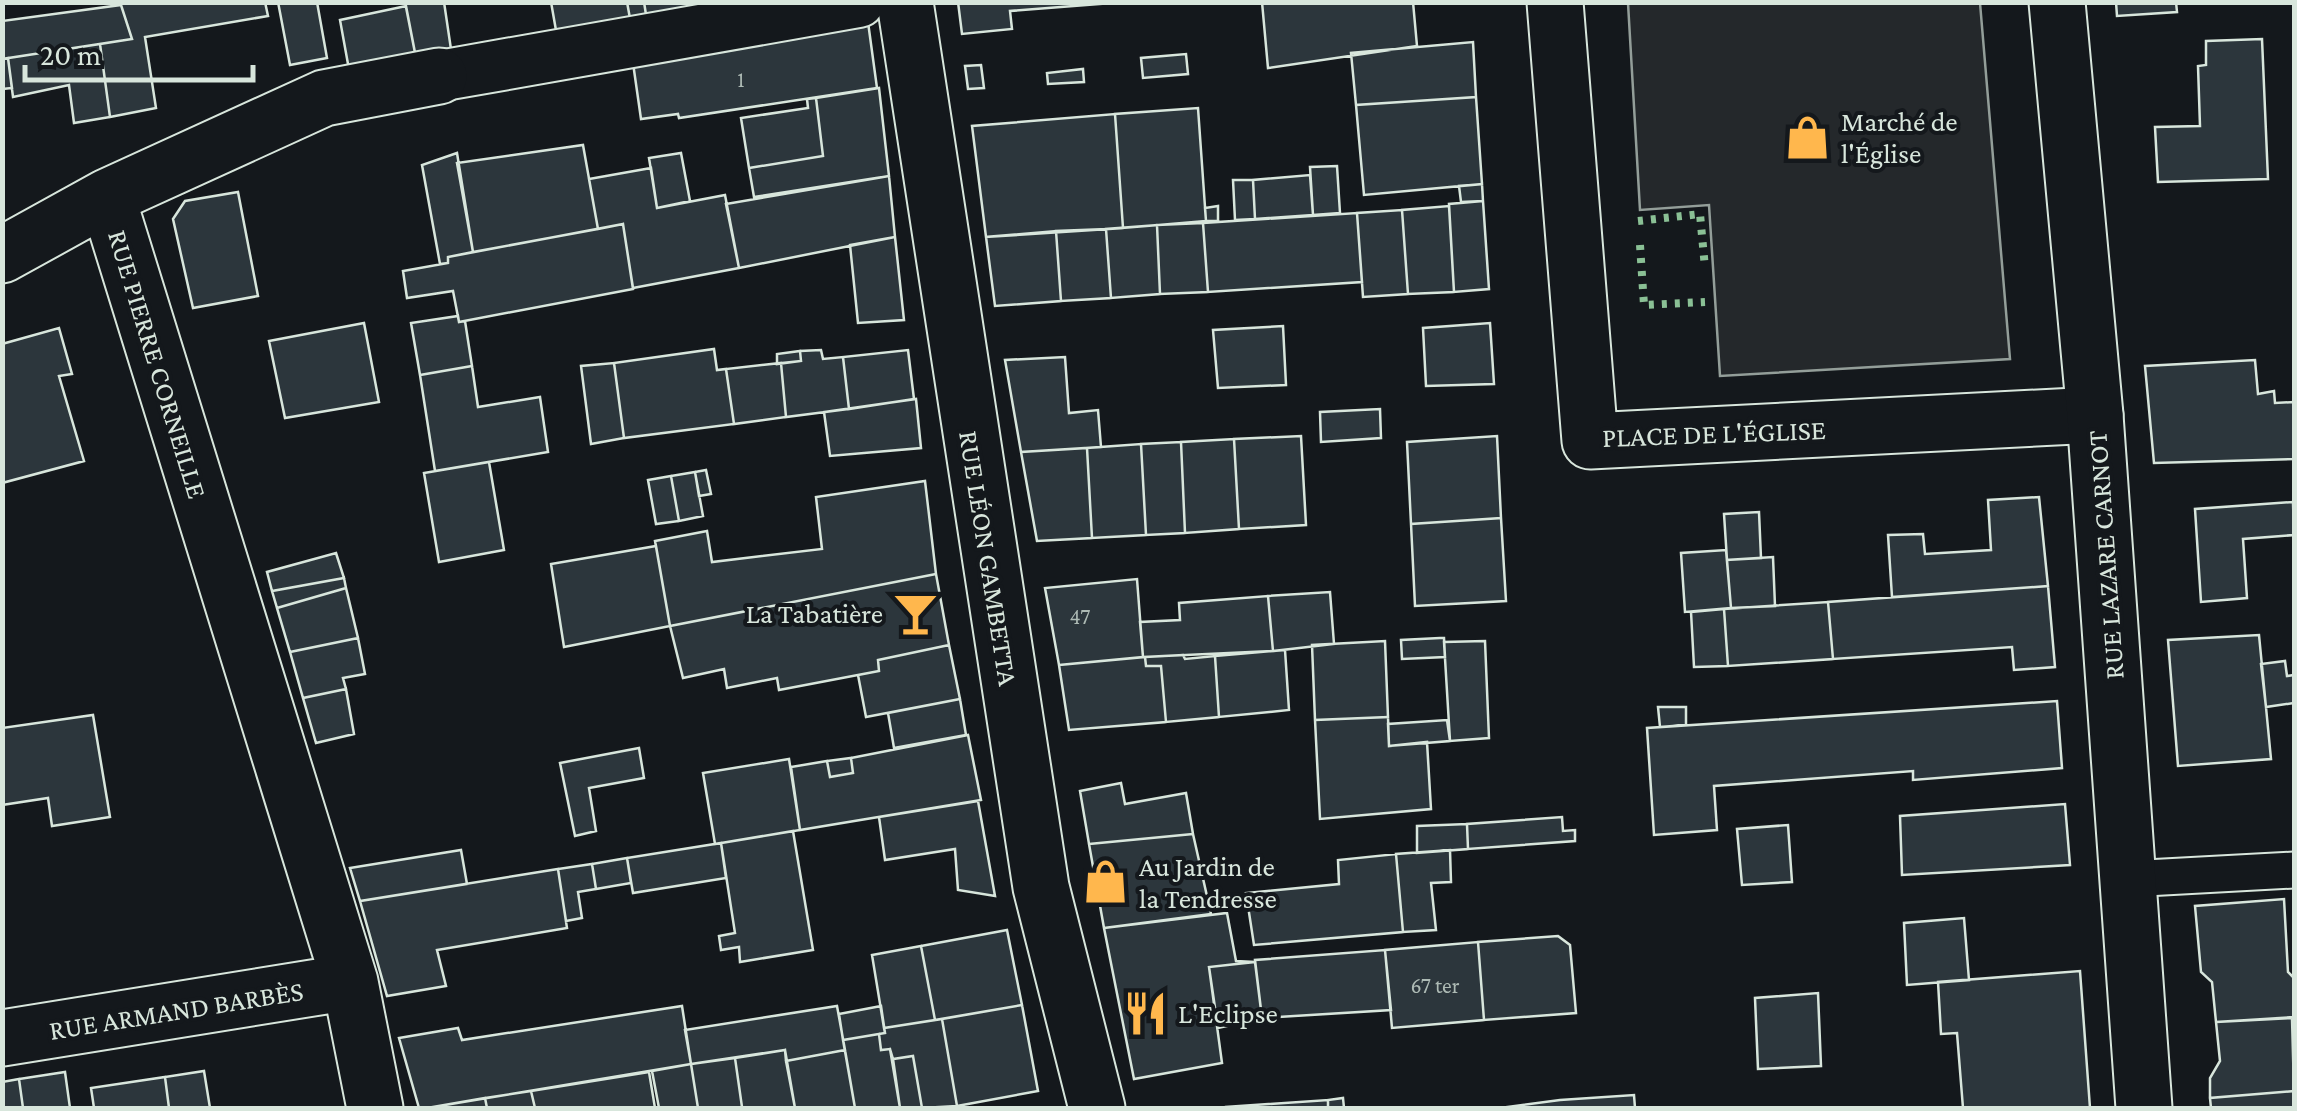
<svg xmlns="http://www.w3.org/2000/svg" width="2297" height="1111" viewBox="0 0 2297 1111" font-family="'Crimson Pro',serif">
	<style>
		.parking { fill: #24282b; stroke: #939e99; stroke-width: 2.5 }
		.building { fill: #2c363c; stroke: #d8e6dc; stroke-width: 2.5 }
		.lines { fill: none; stroke-linecap: round; stroke-linejoin: round }
		.service-casing { stroke: #d8e6dc; stroke-width: 39 }
		.pedestrian-casing { stroke: #d8e6dc; stroke-width: 54 }
		.minor-casing { stroke: #d8e6dc; stroke-width: 59 }
		.tertiary-casing { stroke: #d8e6dc; stroke-width: 59 }
		.service { stroke: #14181c; stroke-width: 35 }
		.pedestrian { stroke: #14181c; stroke-width: 50 }
		.minor { stroke: #14181c; stroke-width: 55 }
		.tertiary { stroke: #14181c; stroke-width: 55 }
		.hedge { stroke: #8ac095; stroke-width: 8; stroke-dasharray: 5 8; stroke-linecap: butt }
		.labels { text-anchor: middle; stroke-width: 8; stroke-linejoin: round; paint-order: stroke }
		.number-label { font-size: 22px; fill: #adbab4 }
		.poi-label { font-size: 28px; fill: #d8e6dc; stroke: #14181c; text-anchor: start }
		.street-label { font-size: 28px; fill: #d8e6dc; stroke: #14181c }
	</style>
	<rect width="100%" height="100%" fill="#14181c"/>
	<path class="parking" d="M 1628,3 L 1980,3 L 2010,359 L 1720,376 L 1709,205 L 1640,210 Z"/>
	<path class="building" d="M 120,2 L 265,2 L 268,16 L 145,37 L 156,108 L 110,117 L 100,44 L 132,39 Z
		M 278,2 L 317,2 L 327,58 L 290,65 Z
		M 405,2 L 444,2 L 452,56 L 417,63 Z
		M 551,2 L 627,2 L 631,24 L 557,36 Z
		M 627,2 L 644,2 L 647,21 L 631,24 Z
		M 644,2 L 699,2 L 701,11 L 647,21 Z
		M 958,2 L 1125,2 L 1010,11 L 1012,29 L 962,34 Z
		M 1262,2 L 1413,2 L 1417,46 L 1268,68 Z
		M 2116,2 L 2176,2 L 2177,12 L 2117,16 Z
		M 121,5 L 132,39 L 2,59 L 2,21 Z
		M 406,6 L 417,63 L 350,75 L 340,20 Z
		M 868,22 L 877,88 L 679,118 L 678,114 L 641,119 L 633,63 Z
		M 2262,39 L 2268,179 L 2158,182 L 2155,127 L 2200,126 L 2198,66 L 2206,65 L 2206,41 Z
		M 1473,42 L 1476,97 L 1356,105 L 1351,53 Z
		M 100,44 L 110,117 L 74,123 L 69,85 L 13,97 L 8,58 Z
		M 1186,54 L 1188,74 L 1143,78 L 1141,58 Z
		M 8,58 L 12,88 L 2,89 L 2,59 Z
		M 981,65 L 984,88 L 968,89 L 965,66 Z
		M 1083,69 L 1084,82 L 1048,84 L 1047,73 Z
		M 879,88 L 889,176 L 754,197 L 749,168 L 823,156 L 816,98 Z
		M 1476,97 L 1482,184 L 1364,195 L 1356,105 Z
		M 816,98 L 823,156 L 749,168 L 741,118 L 808,108 L 807,99 Z
		M 1198,108 L 1206,221 L 1123,228 L 1115,114 Z
		M 1115,114 L 1123,228 L 986,237 L 972,126 Z
		M 583,145 L 598,229 L 473,252 L 457,163 Z
		M 457,153 L 473,252 L 448,257 L 448,263 L 440,264 L 422,165 Z
		M 681,153 L 690,201 L 657,208 L 649,158 Z
		M 1337,166 L 1340,213 L 1313,215 L 1310,167 Z
		M 651,168 L 657,208 L 725,195 L 739,268 L 633,288 L 623,224 L 598,229 L 589,179 Z
		M 1310,175 L 1313,215 L 1255,219 L 1253,180 Z
		M 889,176 L 895,237 L 739,268 L 726,204 Z
		M 1233,180 L 1253,180 L 1255,219 L 1235,220 Z
		M 1482,184 L 1483,201 L 1461,202 L 1459,186 Z
		M 238,192 L 258,296 L 193,308 L 173,219 L 185,201 Z
		M 1483,201 L 1489,289 L 1454,292 L 1449,204 Z
		M 1218,206 L 1218,221 L 1206,221 L 1205,208 Z
		M 1449,206 L 1454,292 L 1408,294 L 1402,210 Z
		M 1402,210 L 1408,294 L 1363,297 L 1357,213 Z
		M 1357,213 L 1362,282 L 1208,292 L 1203,223 Z
		M 1203,223 L 1208,292 L 1160,294 L 1157,225 Z
		M 623,224 L 633,289 L 459,322 L 453,291 L 407,298 L 403,271 L 448,263 L 448,257 Z
		M 1157,225 L 1160,294 L 1111,298 L 1106,229 Z
		M 1106,229 L 1111,298 L 1061,301 L 1056,231 Z
		M 1056,231 L 1061,301 L 995,306 L 986,237 Z
		M 895,237 L 904,320 L 858,323 L 850,245 Z
		M 458,316 L 459,322 L 465,321 L 472,366 L 420,375 L 411,323 Z
		M 364,323 L 379,402 L 285,418 L 269,341 Z
		M 1490,323 L 1494,384 L 1426,386 L 1423,328 Z
		M 1283,326 L 1286,385 L 1218,388 L 1213,330 Z
		M 59,328 L 72,374 L 59,376 L 84,461 L 2,483 L 2,344 Z
		M 714,349 L 717,370 L 726,369 L 734,424 L 624,438 L 614,363 Z
		M 821,350 L 823,359 L 843,357 L 849,409 L 786,417 L 781,363 L 801,361 L 800,351 Z
		M 908,350 L 914,399 L 849,409 L 843,357 Z
		M 800,351 L 801,361 L 777,364 L 777,354 Z
		M 1065,357 L 1069,413 L 1098,410 L 1101,447 L 1021,452 L 1005,360 Z
		M 2255,360 L 2258,394 L 2274,391 L 2275,403 L 2294,402 L 2294,459 L 2154,463 L 2145,366 Z
		M 614,363 L 624,438 L 591,444 L 581,366 Z
		M 781,363 L 786,417 L 734,424 L 726,369 Z
		M 472,366 L 478,407 L 540,397 L 548,452 L 435,471 L 420,375 Z
		M 916,399 L 921,448 L 830,456 L 824,412 Z
		M 1380,409 L 1381,438 L 1321,442 L 1320,412 Z
		M 1301,436 L 1306,525 L 1239,529 L 1234,439 Z
		M 1497,436 L 1501,518 L 1411,524 L 1407,442 Z
		M 1234,439 L 1239,529 L 1185,533 L 1181,442 Z
		M 1181,442 L 1185,533 L 1146,535 L 1141,444 Z
		M 1141,444 L 1146,535 L 1092,538 L 1087,448 Z
		M 1087,448 L 1092,538 L 1037,541 L 1021,452 Z
		M 489,462 L 504,550 L 439,562 L 424,473 Z
		M 706,470 L 711,494 L 699,496 L 695,472 Z
		M 695,472 L 703,516 L 679,521 L 671,476 Z
		M 671,476 L 679,521 L 656,524 L 648,480 Z
		M 925,481 L 936,574 L 670,626 L 655,541 L 707,531 L 712,562 L 822,549 L 816,497 Z
		M 2039,497 L 2048,586 L 1892,597 L 1888,535 L 1923,534 L 1925,554 L 1991,550 L 1988,500 Z
		M 2293,502 L 2294,535 L 2243,539 L 2247,598 L 2201,602 L 2195,509 Z
		M 1759,512 L 1761,558 L 1727,560 L 1724,514 Z
		M 1501,518 L 1506,601 L 1415,606 L 1411,524 Z
		M 656,546 L 670,626 L 564,647 L 551,564 Z
		M 1726,550 L 1731,608 L 1685,612 L 1681,553 Z
		M 336,553 L 344,578 L 272,591 L 267,572 Z
		M 1773,557 L 1775,606 L 1731,608 L 1727,560 Z
		M 936,574 L 949,645 L 878,660 L 879,671 L 779,690 L 777,678 L 727,688 L 724,669 L 683,678 L 670,626 Z
		M 344,578 L 346,588 L 277,608 L 272,591 Z
		M 1137,579 L 1143,657 L 1059,665 L 1045,588 Z
		M 2048,586 L 2055,667 L 2014,670 L 2012,647 L 1833,659 L 1828,602 Z
		M 346,588 L 358,638 L 290,652 L 277,608 Z
		M 1330,592 L 1334,644 L 1273,651 L 1268,596 Z
		M 1268,596 L 1273,651 L 1143,657 L 1140,622 L 1180,620 L 1179,603 Z
		M 1828,602 L 1833,659 L 1728,666 L 1724,609 Z
		M 1724,609 L 1728,666 L 1694,667 L 1691,612 Z
		M 2259,635 L 2271,759 L 2178,766 L 2168,640 Z
		M 358,638 L 365,674 L 343,678 L 346,689 L 303,698 L 290,652 Z
		M 1440,638 L 1444,638 L 1445,657 L 1402,659 L 1401,640 Z
		M 1385,641 L 1388,717 L 1315,720 L 1312,645 Z
		M 1485,641 L 1489,738 L 1450,741 L 1444,642 Z
		M 949,645 L 960,699 L 866,717 L 858,675 L 879,671 L 878,660 Z
		M 1285,650 L 1289,710 L 1219,717 L 1215,656 Z
		M 1183,655 L 1185,659 L 1215,656 L 1219,717 L 1166,722 L 1161,666 L 1146,666 L 1145,657 Z
		M 1145,657 L 1146,666 L 1161,666 L 1166,722 L 1069,730 L 1059,665 Z
		M 2285,661 L 2287,676 L 2294,675 L 2294,703 L 2266,707 L 2261,664 Z
		M 346,689 L 354,734 L 316,743 L 303,698 Z
		M 960,699 L 966,735 L 894,748 L 888,713 Z
		M 2057,701 L 2062,768 L 1913,780 L 1913,771 L 1714,786 L 1717,830 L 1654,835 L 1647,728 Z
		M 1658,707 L 1686,707 L 1686,725 L 1660,727 Z
		M 93,715 L 110,817 L 52,826 L 48,798 L 2,805 L 2,728 Z
		M 1388,717 L 1389,746 L 1427,742 L 1431,809 L 1320,819 L 1315,720 Z
		M 1447,720 L 1450,741 L 1389,746 L 1388,724 Z
		M 968,735 L 981,800 L 800,830 L 791,767 L 827,761 L 830,777 L 853,773 L 851,758 Z
		M 639,748 L 644,778 L 589,788 L 596,831 L 575,836 L 560,763 Z
		M 851,758 L 853,773 L 830,777 L 827,761 Z
		M 789,759 L 800,830 L 715,844 L 703,773 Z
		M 1121,783 L 1125,804 L 1186,793 L 1193,834 L 1089,844 L 1080,791 Z
		M 978,801 L 995,896 L 958,890 L 955,849 L 885,860 L 879,817 Z
		M 2065,804 L 2070,865 L 1902,875 L 1900,816 Z
		M 1562,817 L 1563,831 L 1575,830 L 1575,841 L 1468,849 L 1467,824 Z
		M 1467,824 L 1468,849 L 1417,853 L 1417,826 Z
		M 1788,825 L 1792,882 L 1742,885 L 1737,829 Z
		M 793,831 L 813,950 L 740,962 L 739,947 L 721,950 L 719,936 L 735,933 L 721,843 Z
		M 1193,834 L 1211,914 L 1104,928 L 1089,844 Z
		M 721,843 L 726,878 L 633,893 L 627,858 Z
		M 461,850 L 467,884 L 360,901 L 350,868 Z
		M 1450,850 L 1451,882 L 1431,883 L 1436,930 L 1403,932 L 1396,854 Z
		M 1396,854 L 1403,932 L 1254,945 L 1246,893 L 1339,884 L 1338,860 Z
		M 627,858 L 631,883 L 596,889 L 592,864 Z
		M 592,864 L 596,889 L 578,892 L 582,918 L 566,921 L 558,869 Z
		M 558,869 L 567,928 L 437,950 L 446,986 L 387,996 L 360,901 Z
		M 2284,899 L 2288,972 L 2294,978 L 2294,1017 L 2216,1022 L 2212,982 L 2201,972 L 2195,906 Z
		M 1227,913 L 1236,961 L 1255,962 L 1209,967 L 1222,1063 L 1134,1079 L 1104,928 Z
		M 1964,918 L 1969,980 L 1907,985 L 1904,923 Z
		M 1007,930 L 1022,1005 L 935,1020 L 921,946 Z
		M 1558,936 L 1570,945 L 1576,1013 L 1484,1020 L 1478,942 Z
		M 1478,942 L 1484,1020 L 1392,1028 L 1385,950 Z
		M 921,946 L 935,1020 L 884,1028 L 872,955 Z
		M 1385,950 L 1391,1010 L 1262,1018 L 1255,960 Z
		M 1255,962 L 1262,1018 L 1218,1028 L 1209,967 Z
		M 2080,971 L 2090,1108 L 1963,1108 L 1957,1033 L 1941,1034 L 1938,982 Z
		M 1818,993 L 1821,1066 L 1758,1069 L 1755,998 Z
		M 1022,1005 L 1038,1091 L 957,1106 L 942,1019 Z
		M 682,1006 L 691,1064 L 427,1108 L 419,1108 L 399,1038 L 458,1028 L 462,1040 Z
		M 837,1006 L 845,1050 L 786,1061 L 785,1050 L 691,1064 L 685,1030 Z
		M 881,1006 L 885,1033 L 843,1040 L 839,1014 Z
		M 2292,1018 L 2294,1091 L 2210,1098 L 2210,1078 L 2220,1061 L 2216,1022 Z
		M 942,1019 L 957,1106 L 922,1108 L 913,1056 L 893,1059 L 890,1049 L 881,1050 L 879,1034 L 885,1033 L 884,1028 Z
		M 879,1034 L 881,1050 L 890,1049 L 900,1108 L 855,1108 L 843,1040 Z
		M 785,1050 L 795,1108 L 734,1108 L 742,1107 L 735,1058 Z
		M 845,1050 L 855,1108 L 795,1108 L 786,1061 Z
		M 913,1056 L 922,1108 L 900,1108 L 893,1059 Z
		M 735,1058 L 742,1107 L 698,1108 L 691,1064 Z
		M 691,1064 L 698,1108 L 659,1108 L 652,1071 Z
		M 204,1071 L 210,1108 L 169,1108 L 165,1077 Z
		M 65,1072 L 70,1108 L 23,1108 L 19,1079 Z
		M 649,1072 L 655,1108 L 535,1108 L 531,1091 Z
		M 165,1077 L 169,1108 L 94,1108 L 91,1088 Z
		M 19,1079 L 23,1108 L 2,1108 L 2,1082 Z
		M 531,1091 L 535,1108 L 487,1108 L 485,1098 Z
		M 2294,1091 L 2294,1108 L 2211,1108 L 2210,1098 Z
		M 1634,1095 L 1635,1108 L 1500,1108 L 1560,1100 Z
		M 485,1098 L 487,1108 L 427,1108 Z
		M 1343,1098 L 1344,1108 L 1328,1108 L 1328,1100 Z
		M 1328,1100 L 1328,1108 L 1226,1108 L 1226,1107 Z"/>
	<g class="lines">
		<defs>
			<path id="service" d="M 2127,879 L 2294,870"/>
			<path id="pedestrian" d="M 439,76 L 859,2"/>
			<path id="minor" d="M 905,2 L 1041,887 L 1097,1108
				M 1555,2 L 1590,441 L 2095,415
				M 2,255 L 107,197
				M 2,1038 L 350,982
				M 375,1108 L 350,982 L 107,197 L 324,98 L 439,76"/>
			<path id="tertiary" d="M 2057,2 L 2095,415 L 2144,1108"/>
		</defs>
		<use href="#service" class="service-casing"/>
		<use href="#pedestrian" class="pedestrian-casing"/>
		<use href="#minor" class="minor-casing"/>
		<use href="#tertiary" class="tertiary-casing"/>
		<use href="#service" class="service"/>
		<use href="#pedestrian" class="pedestrian"/>
		<use href="#minor" class="minor"/>
		<use href="#tertiary" class="tertiary"/>
		<path class="hedge" d="M 1638,221 L 1700,214 L 1705,268
			M 1640,245 L 1644,305 L 1705,302"/>
	</g>
	<defs>
		<symbol id="shop-bare" viewBox="-9 -9 18 18"><path d="M-5-2.5h2.3a2.7 3.5 0 0 1 5.4 0H5L5.5 6h-11ZM-1.5-2.5h3a1.5 2.3 0 0 0-3 0Z" fill="#ffb74d" stroke="#14181c" stroke-width="2.5" paint-order="stroke"/></symbol>
		<symbol id="bar-bare" viewBox="-9 -9 18 18"><path d="M-6-5H6L.8 .8V4.5H3.5V6h-7V4.5H-.8V.8Z" fill="#ffb74d" stroke="#14181c" stroke-width="2.5" paint-order="stroke"/></symbol>
		<symbol id="restaurant-bare" viewBox="-9 -9 18 18"><path d="M-5-6h1v4h1v-4h1v4h1v-4h1v5L-1.5 .5V6h-2V.5L-5-1ZM5-6V6H3V1.5H1.5Q1.5-4 5-6Z" fill="#ffb74d" stroke="#14181c" stroke-width="2.5" paint-order="stroke"/></symbol>
	</defs>
	<g fill-rule="evenodd">
		<use href="#shop-bare" x="1776" y="106" width="63" height="63"/>
		<use href="#bar-bare" x="884" y="582" width="63" height="63"/>
		<use href="#shop-bare" x="1074" y="850" width="63" height="63"/>
		<use href="#restaurant-bare" x="1114" y="982" width="63" height="63"/>
	</g>
	<g class="labels">
		<g class="number-label">
			<text x="741" y="87">1</text>
			<text x="1080" y="624">47</text>
			<text x="1435" y="993">67 ter</text>
		</g>
		<g class="poi-label">
			<text x="1841" y="131">Marché de<tspan x="1841" dy="32">l'Église</tspan></text>
			<text x="883" y="623" text-anchor="end">La Tabatière</text>
			<text x="1139" y="876">Au Jardin de<tspan x="1139" dy="32">la Tendresse</tspan></text>
			<text x="1178" y="1023">L'Eclipse</text>
		</g>
		<g class="street-label">
			<text transform="translate(158 364) rotate(73)" y="10">RUE PIERRE CORNEILLE</text>
			<text transform="translate(1714 433) rotate(-2)" y="10">PLACE DE L'ÉGLISE</text>
			<text transform="translate(2105 555) rotate(-94)" y="10">RUE LAZARE CARNOT</text>
			<text transform="translate(989 558) rotate(81)" y="10">RUE LÉON GAMBETTA</text>
			<text transform="translate(176 1010) rotate(-9)" y="10">RUE ARMAND BARBÈS</text>
		</g>
	</g>
	<rect width="2297" height="1111" fill="none" stroke="#d8e6dc" stroke-width="10"/>
	<path d="M25 65v15h228v-15" fill="none" stroke="#d8e6dc" stroke-width="5"/>
	<text x="40" y="65" font-size="30" fill="#d8e6dc" stroke="#14181c" stroke-width="8" paint-order="stroke">20 m</text>
</svg>
